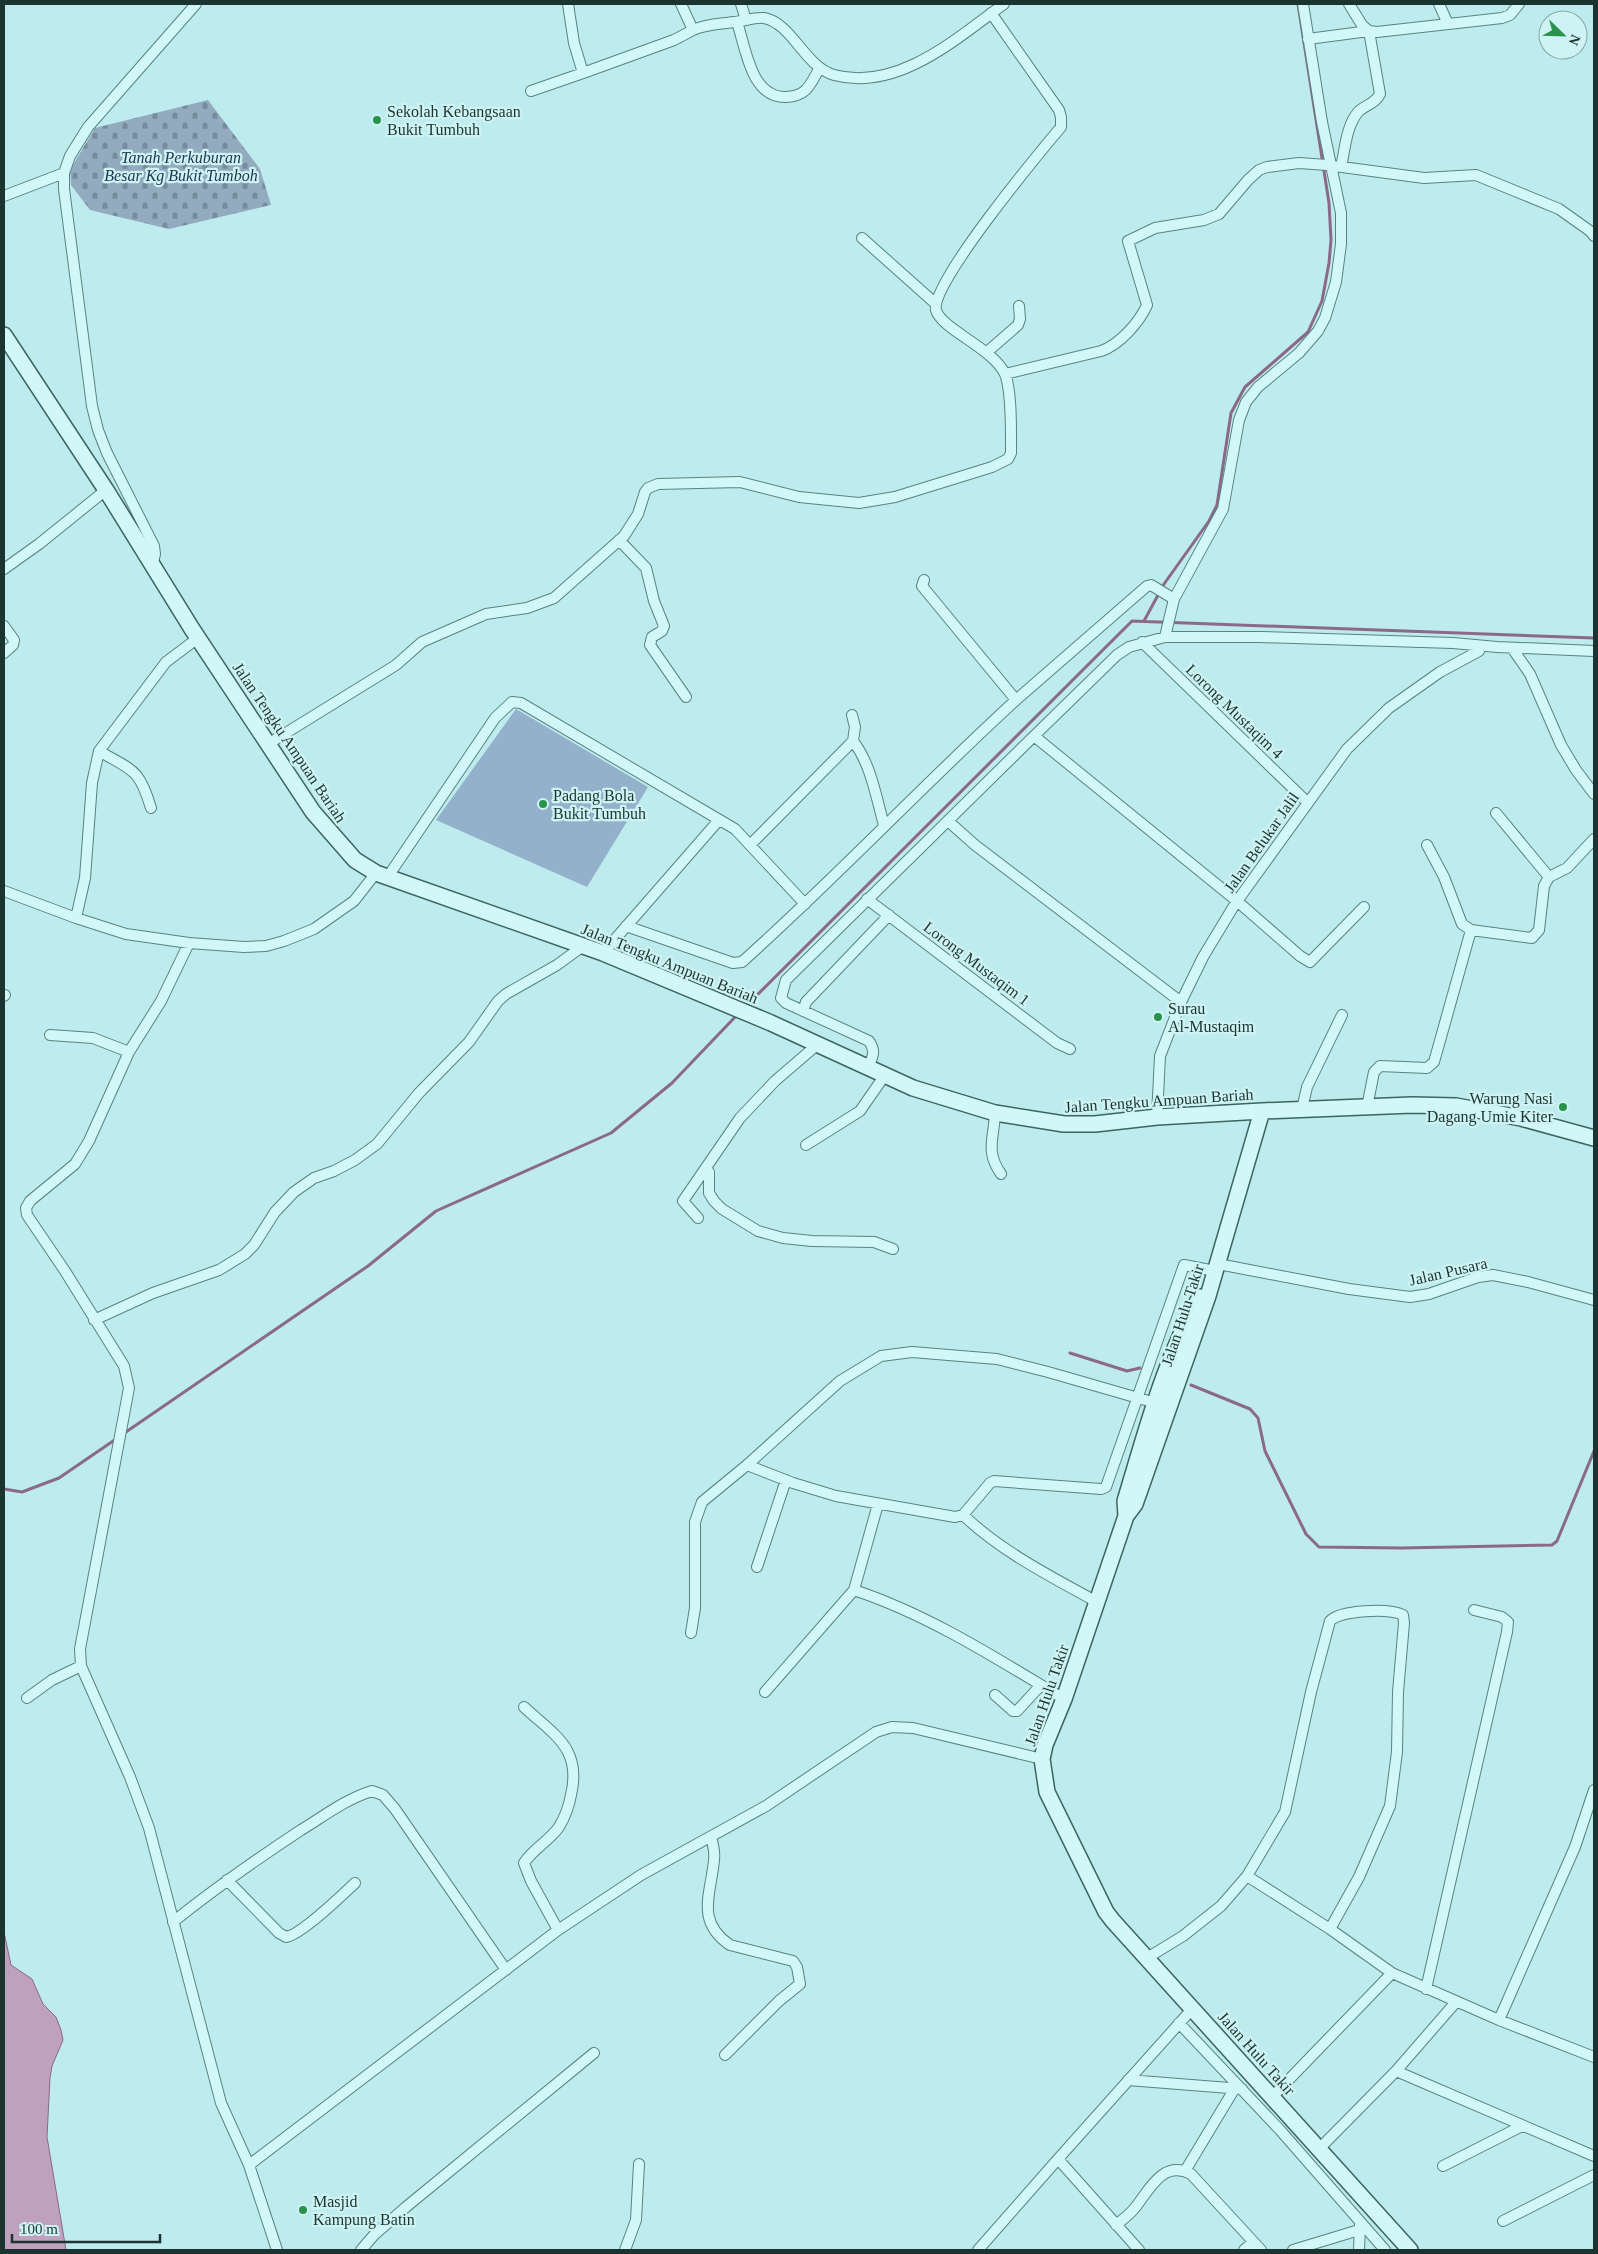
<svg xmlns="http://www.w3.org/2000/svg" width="1598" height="2254" viewBox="0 0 1598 2254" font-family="Georgia,serif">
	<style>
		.grass { fill: #93b1ca }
		.cemetery { fill: url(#cemetery-stones) }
		.water { fill: #bea2bd; stroke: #8b6989 }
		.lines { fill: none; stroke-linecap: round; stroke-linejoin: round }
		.stream { stroke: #8b6989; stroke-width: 3 }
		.street-casing { stroke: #57847e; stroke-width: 12 }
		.secondary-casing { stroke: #3b665f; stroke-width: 18 }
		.street { stroke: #d1f7f8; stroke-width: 10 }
		.secondary { stroke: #d1f7f8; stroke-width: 15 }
		.poi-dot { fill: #29924a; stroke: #cef3f4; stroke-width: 2 }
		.labels { text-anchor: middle; stroke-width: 4.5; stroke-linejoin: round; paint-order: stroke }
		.poi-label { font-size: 16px; fill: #1c342f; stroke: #cef3f4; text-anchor: start }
		.park-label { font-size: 16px; font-style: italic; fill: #233650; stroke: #cef3f4 }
		.street-label { font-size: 16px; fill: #1c342f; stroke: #cef3f4 }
	</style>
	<defs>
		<pattern id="cemetery-stones" width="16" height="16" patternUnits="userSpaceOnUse" patternTransform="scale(1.25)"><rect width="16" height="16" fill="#92abbf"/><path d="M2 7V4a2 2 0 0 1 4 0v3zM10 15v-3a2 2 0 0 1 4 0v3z" fill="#768c9c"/></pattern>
	</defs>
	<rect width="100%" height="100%" fill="#beebed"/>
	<path class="grass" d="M 516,709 L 648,787 L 587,887 L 436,820 Z"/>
	<path class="cemetery" d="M 208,100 L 260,169 L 271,205 L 169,229 L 90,210 L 71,185 L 70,170 L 95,128 Z"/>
	<path class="water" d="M 4,1932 L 11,1965 L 32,1979 L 43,2004 L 56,2017 L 61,2030 L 63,2040 L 52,2066 L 50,2078 L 47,2137 L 66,2250 L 4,2250 Z"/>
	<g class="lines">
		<path class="stream" d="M 1144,621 L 1164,584 L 1209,521 L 1217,505 L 1231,413 L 1245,387 L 1308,332 L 1322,301 L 1329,263 L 1331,240 L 1329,203 L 1298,4
			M 745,1007 L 1132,621 L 1594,638
			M 1070,1353 L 1127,1371 L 1140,1368
			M 1191,1385 L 1250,1409 L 1258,1418 L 1265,1451 L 1306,1534 L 1319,1547 L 1402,1548 L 1552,1545 L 1557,1541 L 1594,1451
			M 123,1434 L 368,1266 L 436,1211 L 611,1133 L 672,1083 L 737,1015
			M 4,1489 L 22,1492 L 59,1478 L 116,1439"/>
		<defs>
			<path id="street" d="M 681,4 L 693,30 C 706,24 721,24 734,22 C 744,21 755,17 764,18 C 792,23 805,67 834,75 C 898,92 957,38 1004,4
				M 741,4 L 746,20
				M 1349,4 L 1362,25 L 1369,31 L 1377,32 L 1502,18 L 1510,15 L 1519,4
				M 1439,4 L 1448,24
				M 737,22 C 746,49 751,98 786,97 C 807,96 810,85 819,69
				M 1308,39 L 1369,31 L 1380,94 C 1375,104 1367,104 1359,111 C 1346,125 1345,150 1341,167
				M 583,73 L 674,40 L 693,30
				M 531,91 L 583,73 L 574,43 L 568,4
				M 4,196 L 64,173
				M 862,238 L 936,304
				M 987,352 L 1018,325 L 1020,319 L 1019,306
				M 1005,374 L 1101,351 C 1119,345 1139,323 1147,305 L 1128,241 L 1155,228 L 1204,220 L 1219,214 L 1248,180 L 1259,170 L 1267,167 L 1299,163 L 1327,165 L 1424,178 L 1476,175 L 1559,209 L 1590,231 L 1594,236
				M 619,540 L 646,568 L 654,601 L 664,626 L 662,631 L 652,637 L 650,645 L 686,697
				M 153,563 L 155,554 L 154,546 L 107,453 L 98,430 L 92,406 L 64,189 L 64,173 L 70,156 L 88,127 L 196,4
				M 4,569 L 39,544 L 106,490
				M 924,580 L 922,586 L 1016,700 L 1147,586 L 1151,585 L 1174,599
				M 4,626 L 14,640 L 13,645 L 4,653
				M 1165,637 L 1174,599 L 1223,509 L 1239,420 L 1246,402 L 1258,387 L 1299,353 L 1318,331 L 1325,318 L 1336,282 L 1341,244 L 1341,213 L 1322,122 L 1303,4
				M 1142,642 L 1307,802
				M 1512,648 L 1530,674 L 1561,745 L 1576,770 L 1594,794
				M 853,741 C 871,764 876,797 884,825
				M 268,744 L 396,665 L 422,642 L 486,614 L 527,608 L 554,598 L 624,536 L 638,514 L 645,492 L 648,488 L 658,484 L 740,482 L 799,497 L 859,503 L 895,497 L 992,467 L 1008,459 L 1011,453 C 1011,433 1012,391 1005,374 C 993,348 941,329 936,310 C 930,284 1040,152 1061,127 L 1061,117 L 1059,110 L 991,13
				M 99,751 C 133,771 139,768 151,808
				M 1496,813 L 1549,877
				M 948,821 L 975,845 L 1181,1002
				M 750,845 L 853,741 L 855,727 L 852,715
				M 1427,845 L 1444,877 L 1462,924 L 1471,930 L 1532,938 L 1539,930 L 1544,886 L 1549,877 L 1567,868 L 1594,839
				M 387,878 L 495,718 L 512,702 L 521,703 L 735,829 L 805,904
				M 4,891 L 76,918 L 126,934 L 189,943 L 244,947 L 266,946 L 284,941 L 314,929 L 354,901 L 376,873
				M 867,899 L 1057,1043 L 1070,1049
				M 1364,907 L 1310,962 L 1300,956 L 1237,901 L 1034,736 L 1117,655 L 1129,647 L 1165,637 L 1260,637 L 1453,643 L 1497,647 L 1594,651
				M 76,918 L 85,878 L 92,783 L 99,751 L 166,662 L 198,638
				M 626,926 L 733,963 L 742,962 C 836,878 923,785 1016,700
				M 189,943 L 161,1001 L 129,1052 L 89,1141 L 75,1164 L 30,1201 L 26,1208 L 27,1215 L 65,1271 L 124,1366 L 129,1388 L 80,1649 L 81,1666 L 130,1777 L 149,1828 L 221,2103 L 249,2165 L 277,2250
				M 603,953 L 719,820
				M 4,996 L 5,995
				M 803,1011 L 806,1002 L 889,915
				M 50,1035 L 93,1038 L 129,1052
				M 868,1067 C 873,1057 876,1051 869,1041 L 786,1003 L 781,998 L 786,980 L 1034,736
				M 1367,1107 L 1374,1072 L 1380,1066 L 1427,1068 L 1434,1062 L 1471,930
				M 1302,1109 L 1307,1087 L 1342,1015
				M 995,1113 C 994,1139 985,1151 1001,1174
				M 1157,1117 L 1160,1056 L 1181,1002 L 1203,957 L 1235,904 L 1347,749 L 1389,708 L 1440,672 L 1479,651 L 1481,646
				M 806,1145 L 860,1111 L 885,1075
				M 705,1169 L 709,1172 L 709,1193 L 714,1201 L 722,1209 L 758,1231 L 783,1238 L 812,1241 L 874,1242 L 893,1249
				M 698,1218 L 683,1201 L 740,1118 L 775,1081 L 818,1044
				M 1218,1264 L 1349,1289 L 1410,1297 L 1429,1294 L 1478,1277 L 1493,1275 L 1528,1282 L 1594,1300
				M 94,1320 L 153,1293 L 219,1270 L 245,1254 L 254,1245 L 275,1212 L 294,1192 L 314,1178 L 334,1171 L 355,1160 L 377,1144 L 419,1093 L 469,1042 L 498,1001 L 506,994 L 557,965 L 583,946
				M 747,1465 L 793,1483 L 836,1496 L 955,1517 L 963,1515 L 990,1483 L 994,1481 L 1101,1489 L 1106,1487 L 1184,1265 L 1215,1271
				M 963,1515 C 1002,1552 1050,1576 1097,1602
				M 757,1567 L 786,1480
				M 854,1590 C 929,1615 996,1658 1064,1699
				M 691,1633 L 695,1608 L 695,1522 L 702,1502 L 747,1465 L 840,1381 L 881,1356 L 912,1352 L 997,1359 L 1048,1372 L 1159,1404
				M 765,1692 L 854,1590 L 878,1504
				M 995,1695 L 1013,1711 L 1017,1711 L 1041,1685
				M 27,1698 L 52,1680 L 81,1666
				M 524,1707 C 554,1735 582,1748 571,1795 C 569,1806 565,1817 559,1827 C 549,1841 533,1849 524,1863 L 531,1881 L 558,1930
				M 711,1837 C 713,1844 715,1853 714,1860 C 711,1894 695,1921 730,1945 L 793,1961 L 797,1967 L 800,1984 L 779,2001 L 725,2055
				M 1247,1876 L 1285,1812 L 1311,1692 L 1330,1621 C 1340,1610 1389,1608 1403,1615 L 1404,1623 L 1398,1692 L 1397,1752 L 1390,1806 L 1359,1877 L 1330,1929
				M 227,1880 L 279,1933 L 286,1937 C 301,1935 342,1895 355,1883
				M 173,1922 C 214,1889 257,1859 301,1830 C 324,1816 346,1799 372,1791 L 383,1795 L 395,1809 L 506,1970
				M 1147,1958 L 1183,1936 L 1221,1906 L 1247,1876 L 1330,1929 L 1392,1973 L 1499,2020 L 1594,2057
				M 1426,1989 L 1507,1632 L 1508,1622 L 1502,1617 L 1474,1610
				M 1456,2002 L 1396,2071 L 1594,2156
				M 1499,2020 L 1575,1847 L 1594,1790
				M 1179,2023 L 1280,2130 L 1385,2250
				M 1128,2080 L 1242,2089
				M 1272,2097 L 1392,1973
				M 1319,2149 L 1396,2071
				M 249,2165 L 558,1930 L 641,1875 L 766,1806 L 876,1732 L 892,1727 L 913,1728 L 1042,1759
				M 1443,2166 L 1522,2126
				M 1185,2171 L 1235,2088
				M 1503,2221 L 1594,2175
				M 1116,2225 C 1122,2220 1129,2215 1134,2209 C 1149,2191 1162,2159 1191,2174 L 1261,2250
				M 361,2250 L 374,2235 L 406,2207 L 594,2053
				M 625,2250 L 636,2220 L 639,2164
				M 978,2250 L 1058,2159
				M 1139,2250 L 1058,2159 L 1193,2008
				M 1244,2250 L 1253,2242
				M 1293,2250 L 1359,2230
				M 1359,2250 L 1360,2224"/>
			<path id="secondary" d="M 4,335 L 106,490 L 192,629 L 313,812 L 355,860 L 376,873 L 603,953 L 771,1023 L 913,1088 L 995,1113 L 1064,1124 L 1095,1124 L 1157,1117 L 1262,1111 L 1412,1105 L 1456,1106 L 1521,1118 L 1594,1138
				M 1262,1111 L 1208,1296 L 1135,1504 L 1126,1516 L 1064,1699 L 1045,1745 L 1042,1759 L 1047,1792 L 1106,1912 L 1113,1921 L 1410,2250
				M 1126,1516 L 1125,1501 C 1146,1432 1164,1360 1200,1297"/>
		</defs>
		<use href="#street" class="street-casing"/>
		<use href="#secondary" class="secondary-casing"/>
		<use href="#street" class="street"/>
		<use href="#secondary" class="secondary"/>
	</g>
	<g class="poi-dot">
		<circle cx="377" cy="120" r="5"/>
		<circle cx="543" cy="804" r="5"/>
		<circle cx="1158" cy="1017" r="5"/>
		<circle cx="1563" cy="1107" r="5"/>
		<circle cx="303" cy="2210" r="5"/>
	</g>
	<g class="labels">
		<g class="poi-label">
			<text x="387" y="117">Sekolah Kebangsaan<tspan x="387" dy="18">Bukit Tumbuh</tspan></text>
			<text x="553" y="801">Padang Bola<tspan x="553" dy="18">Bukit Tumbuh</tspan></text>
			<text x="1168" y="1014">Surau<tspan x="1168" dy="18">Al-Mustaqim</tspan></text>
			<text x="1553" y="1104" text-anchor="end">Warung Nasi<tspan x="1553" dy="18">Dagang Umie Kiter</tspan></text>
			<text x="313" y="2207">Masjid<tspan x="313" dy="18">Kampung Batin</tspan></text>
		</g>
		<g class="park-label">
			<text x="181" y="163">Tanah Perkuburan<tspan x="181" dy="18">Besar Kg Bukit Tumboh</tspan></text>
		</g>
		<g class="street-label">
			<text transform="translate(1235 711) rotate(44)" y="6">Lorong Mustaqim 4</text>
			<text transform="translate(290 742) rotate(56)" y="6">Jalan Tengku Ampuan Bariah</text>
			<text transform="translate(1261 842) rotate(-55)" y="6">Jalan Belukar Jalil</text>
			<text transform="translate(670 963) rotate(22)" y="6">Jalan Tengku Ampuan Bariah</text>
			<text transform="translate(977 963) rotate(37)" y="6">Lorong Mustaqim 1</text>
			<text transform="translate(1159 1100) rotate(-4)" y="6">Jalan Tengku Ampuan Bariah</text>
			<text transform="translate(1448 1271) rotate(-13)" y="6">Jalan Pusara</text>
			<text transform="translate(1182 1315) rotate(-72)" y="6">Jalan Hulu Takir</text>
			<text transform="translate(1046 1695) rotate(-71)" y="6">Jalan Hulu Takir</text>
			<text transform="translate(1257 2053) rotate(48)" y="6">Jalan Hulu Takir</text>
		</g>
	</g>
	<rect width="1598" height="2254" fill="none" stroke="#1c342f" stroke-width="10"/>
	<g transform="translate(1563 35) rotate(113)"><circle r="24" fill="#cef3f4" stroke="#87a7a5"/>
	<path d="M0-4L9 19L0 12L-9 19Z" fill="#29924a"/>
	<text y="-8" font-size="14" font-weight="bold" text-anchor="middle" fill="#1c342f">N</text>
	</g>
	<path d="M12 2234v8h148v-8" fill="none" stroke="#1c342f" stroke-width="2.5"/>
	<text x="20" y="2234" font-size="15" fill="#1c342f" stroke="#cef3f4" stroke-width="4" paint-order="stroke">100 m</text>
</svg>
